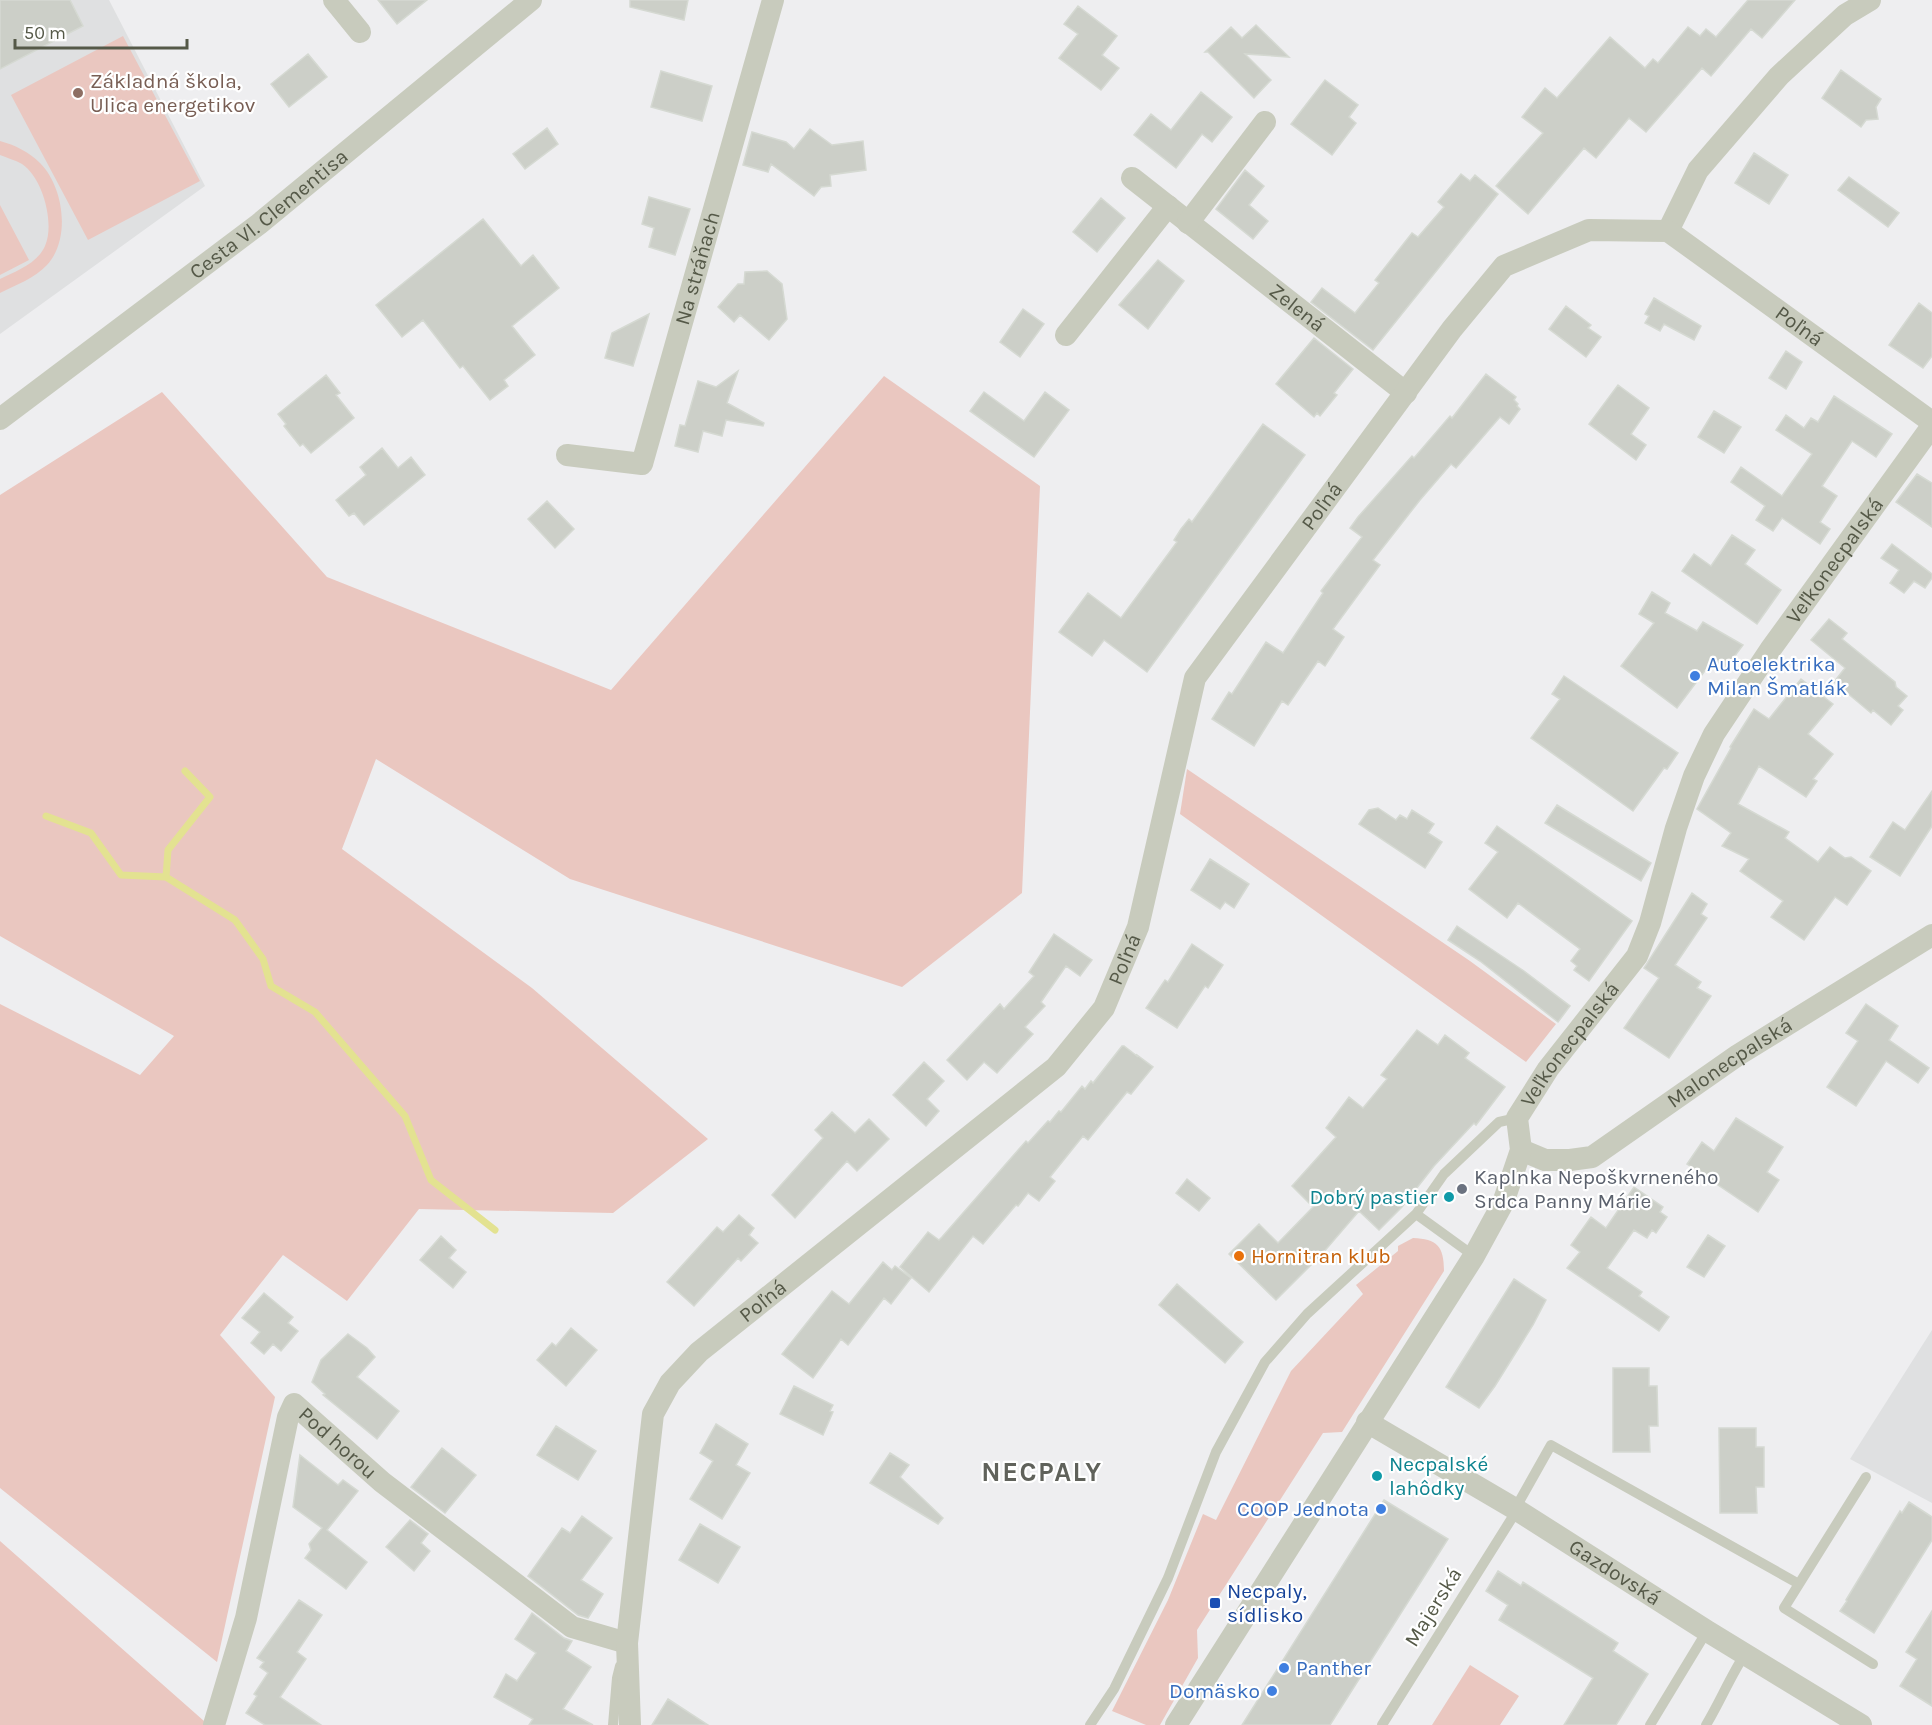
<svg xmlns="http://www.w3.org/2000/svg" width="1932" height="1725" viewBox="0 0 1932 1725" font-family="Karla,sans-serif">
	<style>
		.education { fill: #dfe0e1 }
		.green { fill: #eac7c0 }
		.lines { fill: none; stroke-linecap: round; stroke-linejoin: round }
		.stream { stroke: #e3e291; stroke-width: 7 }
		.building { fill: #cccfc8; stroke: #d5d9d2; stroke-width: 1.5 }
		.service { stroke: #c8cbbd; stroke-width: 10 }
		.minor { stroke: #c8cbbd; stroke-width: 22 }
		.education-dot { fill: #8d6e63; stroke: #fff; stroke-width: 2 }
		.shop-dot { fill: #3f7fe0; stroke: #fff; stroke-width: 2 }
		.worship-dot { fill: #6b7280; stroke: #fff; stroke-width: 2 }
		.culture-dot { fill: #0f9aa8; stroke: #fff; stroke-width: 2 }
		.food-dot { fill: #e8710a; stroke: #fff; stroke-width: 2 }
		.transit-dot { fill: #1a4fb4; stroke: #fff; stroke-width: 2 }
		.labels { text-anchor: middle; stroke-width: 4.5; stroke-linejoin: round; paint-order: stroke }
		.education-label { font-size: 21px; fill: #785e54; stroke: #fff; text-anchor: start }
		.street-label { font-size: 21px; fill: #555948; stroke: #fff }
		.shop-label { font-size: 21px; fill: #366cbe; stroke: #fff; text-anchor: start }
		.worship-label { font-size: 21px; fill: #5b616d; stroke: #fff; text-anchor: start }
		.culture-label { font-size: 21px; fill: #0d838f; stroke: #fff; text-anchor: end }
		.food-label { font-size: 21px; fill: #c56008; stroke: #fff; text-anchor: start }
		.transit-label { font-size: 21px; fill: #164399; stroke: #fff; text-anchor: start }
		.district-label { font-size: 27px; font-weight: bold; letter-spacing: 1.5px; fill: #60625b; stroke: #fff }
	</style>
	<rect width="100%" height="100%" fill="#eeeef0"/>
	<path class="education" d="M 0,0 L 109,0 L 205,186 L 0,334 Z
		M 1932,1330 L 1932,1503 L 1850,1459 Z"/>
	<path class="green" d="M 123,36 L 200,181 L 88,240 L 11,95 Z
		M 0,141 C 15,145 29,152 40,163 C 64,187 71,239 47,265 C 35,278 16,285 0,293 L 0,279 C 16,271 37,264 45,246 C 55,224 43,178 22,164 C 15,160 7,158 0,155 Z
		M 0,205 L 29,260 L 0,275 Z
		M 884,376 L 1040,486 L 1022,893 L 902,987 L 570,879 L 376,759 L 342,849 L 532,988 L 708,1139 L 613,1213 L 419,1209 L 347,1301 L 283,1255 L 220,1335 L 275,1397 L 217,1662 L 0,1488 L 0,1004 L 140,1075 L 174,1036 L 0,936 L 0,495 L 162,392 L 327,577 L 611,690 Z
		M 1187,769 L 1470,961 L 1556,1024 L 1526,1062 L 1180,814 Z
		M 1413,1238 C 1437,1239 1444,1246 1444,1271 L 1342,1432 L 1323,1433 L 1197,1630 L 1198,1658 L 1160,1725 L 1146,1725 L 1112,1711 L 1168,1600 L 1203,1514 L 1216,1520 L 1291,1371 L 1363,1294 L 1356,1285 L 1398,1251 L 1398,1246 Z
		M 0,1541 L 204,1721 L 204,1725 L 0,1725 Z
		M 1470,1665 L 1519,1696 L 1500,1725 L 1432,1725 Z"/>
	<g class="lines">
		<path class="stream" d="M 46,816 L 91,833 L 121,875 L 166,877 L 235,920 L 263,959 L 271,986 L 315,1012 L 405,1116 L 431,1180 L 495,1230
			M 166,877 L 168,850 L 210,797 L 185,771"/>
	</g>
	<path class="building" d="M 0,0 L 70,0 L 83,26 L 0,69 Z
		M 378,0 L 427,0 L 397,24 Z
		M 630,0 L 688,0 L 684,20 L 630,7 Z
		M 1748,0 L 1795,0 L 1762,38 L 1751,29 L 1711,76 L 1702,68 L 1646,132 L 1629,118 L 1596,158 L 1584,148 L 1528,214 L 1496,186 L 1543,133 L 1522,117 L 1545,88 L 1557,98 L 1610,37 L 1645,68 L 1653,59 L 1658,63 L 1688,27 L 1700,36 L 1706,29 L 1716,37 Z
		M 1078,6 L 1117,36 L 1102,55 L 1119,68 L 1101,90 L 1059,58 L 1078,34 L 1064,24 Z
		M 1256,25 L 1289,57 L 1245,54 L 1271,80 L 1254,98 L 1208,52 L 1205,52 L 1231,27 L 1242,38 Z
		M 308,54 L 327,77 L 289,107 L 271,84 Z
		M 1841,70 L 1881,99 L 1876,107 L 1878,119 L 1866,120 L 1861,127 L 1822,98 Z
		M 661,71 L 712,86 L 702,121 L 651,107 Z
		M 1325,80 L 1358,105 L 1349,117 L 1356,123 L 1332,155 L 1291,124 Z
		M 1201,92 L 1232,117 L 1212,142 L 1202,134 L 1176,168 L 1134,135 L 1151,114 L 1171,130 Z
		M 547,128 L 558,144 L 525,169 L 513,154 Z
		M 810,129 L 832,145 L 863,141 L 866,170 L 830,175 L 831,186 L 821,187 L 814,196 L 771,164 L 768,172 L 743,165 L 752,132 L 786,142 L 794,149 Z
		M 1754,153 L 1788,175 L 1769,204 L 1735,183 Z
		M 1245,170 L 1264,186 L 1249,205 L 1268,221 L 1253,239 L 1216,209 Z
		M 1461,174 L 1470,181 L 1475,175 L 1498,194 L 1373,350 L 1311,302 L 1322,288 L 1355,313 L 1379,283 L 1375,280 L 1412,233 L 1418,237 L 1444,207 L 1438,202 Z
		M 1849,177 L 1899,213 L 1888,227 L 1838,190 Z
		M 649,197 L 690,209 L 675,255 L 649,247 L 654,228 L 642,224 Z
		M 1101,198 L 1125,218 L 1097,252 L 1073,232 Z
		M 483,219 L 521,266 L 533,255 L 559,288 L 512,326 L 535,355 L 504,380 L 508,386 L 490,400 L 463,366 L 460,368 L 423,320 L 402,337 L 376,305 Z
		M 1158,260 L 1184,281 L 1148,329 L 1119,305 Z
		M 767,271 L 782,284 L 787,319 L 769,340 L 740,315 L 734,322 L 718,307 L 738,284 L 744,284 L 745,272 Z
		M 1654,298 L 1701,326 L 1694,340 L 1664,324 L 1660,331 L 1645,323 L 1649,316 L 1645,314 Z
		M 1919,303 L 1932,313 L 1932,356 L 1923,368 L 1889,345 Z
		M 1566,306 L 1591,325 L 1588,328 L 1601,337 L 1586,357 L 1549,329 Z
		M 1023,309 L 1044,324 L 1020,357 L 1000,342 Z
		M 649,314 L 633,366 L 605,358 L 612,333 Z
		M 1314,338 L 1353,369 L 1334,393 L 1337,395 L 1320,416 L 1317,413 L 1314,417 L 1276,384 Z
		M 1786,351 L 1802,362 L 1786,389 L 1769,378 Z
		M 738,371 L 727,403 L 764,423 L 763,426 L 726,420 L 722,436 L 703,431 L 698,452 L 675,446 L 680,425 L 685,426 L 698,381 L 716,387 Z
		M 1486,374 L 1516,397 L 1514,400 L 1518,404 L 1517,406 L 1520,409 L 1509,424 L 1500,417 L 1456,468 L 1451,464 L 1420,500 L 1373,560 L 1380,565 L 1333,629 L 1344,637 L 1325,666 L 1318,661 L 1288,705 L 1282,701 L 1254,746 L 1212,719 L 1229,692 L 1232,694 L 1266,642 L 1283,653 L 1323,593 L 1321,591 L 1362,537 L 1350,528 L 1358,517 L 1412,456 L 1414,458 L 1450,416 L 1452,418 Z
		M 326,375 L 340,393 L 336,395 L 354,418 L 311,453 L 303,444 L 300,446 L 284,426 L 286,424 L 278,414 Z
		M 1618,385 L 1649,408 L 1631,434 L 1646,445 L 1636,460 L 1589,424 Z
		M 984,392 L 1024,421 L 1045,392 L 1069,410 L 1034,457 L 970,411 Z
		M 1834,396 L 1892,434 L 1876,457 L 1852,441 L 1822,486 L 1837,496 L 1820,522 L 1830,529 L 1820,544 L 1782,518 L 1773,531 L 1756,520 L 1765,506 L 1731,482 L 1741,467 L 1782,496 L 1812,454 L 1776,430 L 1786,415 L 1804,428 L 1811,418 L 1818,422 Z
		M 1714,411 L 1741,427 L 1724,453 L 1698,437 Z
		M 1263,424 L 1305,455 L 1147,672 L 1104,640 L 1092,656 L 1059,632 L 1088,593 L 1121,618 L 1177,542 L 1174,540 L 1181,529 L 1189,519 L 1192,522 Z
		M 382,448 L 398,468 L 411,457 L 425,475 L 364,525 L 354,513 L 349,516 L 336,500 L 366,475 L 360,467 Z
		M 1917,474 L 1932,483 L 1932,527 L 1896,502 Z
		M 547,501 L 574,529 L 555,548 L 528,519 Z
		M 1732,535 L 1755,550 L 1745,564 L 1781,590 L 1757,624 L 1682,571 L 1694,554 L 1711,566 Z
		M 1892,544 L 1932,574 L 1932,578 L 1925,588 L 1914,581 L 1904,593 L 1890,583 L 1899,570 L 1881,558 Z
		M 1652,592 L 1670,603 L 1665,613 L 1697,631 L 1703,622 L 1743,645 L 1725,669 L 1713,660 L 1677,708 L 1621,666 L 1654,623 L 1639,614 Z
		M 1829,619 L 1847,633 L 1842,639 L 1895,682 L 1896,687 L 1907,696 L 1898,706 L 1903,710 L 1891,725 L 1873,710 L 1871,713 L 1834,682 L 1845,668 L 1811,640 Z
		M 1564,676 L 1678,753 L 1667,769 L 1664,768 L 1633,811 L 1531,738 L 1560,699 L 1552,694 Z
		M 1801,679 L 1833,704 L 1808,734 L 1833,754 L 1813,779 L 1817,781 L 1806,797 L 1759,766 L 1738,804 L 1789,832 L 1785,838 L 1818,862 L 1830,847 L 1845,858 L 1851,857 L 1871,871 L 1847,905 L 1835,897 L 1804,940 L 1771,917 L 1783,901 L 1740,871 L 1749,859 L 1722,846 L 1731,833 L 1697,809 L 1731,748 L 1730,747 L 1754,709 L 1769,719 Z
		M 1932,791 L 1932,826 L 1900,876 L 1870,857 L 1893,822 L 1905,830 Z
		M 1557,805 L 1651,863 L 1641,881 L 1545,823 Z
		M 1378,808 L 1396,820 L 1400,815 L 1407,819 L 1412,810 L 1434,824 L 1428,833 L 1442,842 L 1425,868 L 1359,824 L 1369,810 Z
		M 1497,826 L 1632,921 L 1589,981 L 1574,970 L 1577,966 L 1571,961 L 1580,949 L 1518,903 L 1507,918 L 1469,889 L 1498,852 L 1485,843 Z
		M 1210,859 L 1249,884 L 1234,908 L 1225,902 L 1220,909 L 1191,890 Z
		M 1692,893 L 1707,904 L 1701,914 L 1707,918 L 1675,965 L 1701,982 L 1697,988 L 1711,996 L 1669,1058 L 1624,1028 L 1659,978 L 1644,968 Z
		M 1457,926 L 1524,971 L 1570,1006 L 1558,1022 L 1480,961 L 1448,940 Z
		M 1054,934 L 1092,960 L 1080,976 L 1066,966 L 1041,1002 L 1045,1006 L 1025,1027 L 1033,1034 L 997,1073 L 984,1062 L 967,1080 L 947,1060 L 1000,1004 L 1004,1009 L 1034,976 L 1029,972 Z
		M 1192,944 L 1223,965 L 1208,988 L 1205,986 L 1177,1028 L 1146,1008 L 1165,980 L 1168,982 Z
		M 1866,1004 L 1898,1026 L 1889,1040 L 1929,1068 L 1918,1083 L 1886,1061 L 1856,1106 L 1827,1087 L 1858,1041 L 1846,1033 Z
		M 1417,1030 L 1438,1045 L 1445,1035 L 1469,1053 L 1465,1058 L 1505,1087 L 1476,1125 L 1474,1123 L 1434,1166 L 1402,1207 L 1379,1230 L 1359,1211 L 1322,1254 L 1276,1300 L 1229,1254 L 1259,1224 L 1278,1243 L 1313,1207 L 1292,1186 L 1336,1137 L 1326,1128 L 1349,1097 L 1363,1108 L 1387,1079 L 1381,1075 Z
		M 1122,1046 L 1124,1046 L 1137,1056 L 1137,1055 L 1153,1067 L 1131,1094 L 1127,1092 L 1088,1140 L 1083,1136 L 1050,1177 L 1055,1181 L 1039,1201 L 1028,1193 L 1018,1206 L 1016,1205 L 983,1244 L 973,1236 L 929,1292 L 900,1267 L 928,1232 L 939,1240 L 942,1237 L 1026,1141 L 1028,1143 L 1048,1121 L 1050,1122 L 1059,1111 L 1061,1112 L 1082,1086 L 1085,1089 L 1091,1081 L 1093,1083 Z
		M 924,1062 L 944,1081 L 927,1099 L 939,1111 L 926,1126 L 893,1095 Z
		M 832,1112 L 855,1133 L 869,1119 L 889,1139 L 857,1171 L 847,1161 L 795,1218 L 772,1195 L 823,1138 L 815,1130 Z
		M 1736,1118 L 1783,1147 L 1767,1172 L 1779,1180 L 1758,1212 L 1687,1164 L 1702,1142 L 1714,1151 Z
		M 1187,1179 L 1210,1198 L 1199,1211 L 1176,1193 Z
		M 1634,1187 L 1663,1207 L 1660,1212 L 1667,1217 L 1656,1233 L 1652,1230 L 1647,1238 L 1634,1230 L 1607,1268 L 1642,1292 L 1639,1296 L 1669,1317 L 1659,1331 L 1567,1268 L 1580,1252 L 1571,1245 L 1591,1217 L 1606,1228 Z
		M 739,1215 L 754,1228 L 749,1235 L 758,1243 L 741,1261 L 738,1258 L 694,1306 L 667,1282 L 717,1227 L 723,1232 Z
		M 1708,1235 L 1725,1246 L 1704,1277 L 1687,1267 Z
		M 441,1236 L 456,1250 L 449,1258 L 466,1272 L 453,1288 L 420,1260 Z
		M 883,1262 L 892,1270 L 895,1266 L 911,1278 L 891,1304 L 884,1298 L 848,1345 L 841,1339 L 813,1378 L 782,1354 L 832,1291 L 849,1304 Z
		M 1514,1279 L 1546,1300 L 1533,1325 L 1495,1386 L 1479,1408 L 1446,1387 Z
		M 1177,1284 L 1243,1342 L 1225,1363 L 1159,1305 Z
		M 264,1293 L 293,1317 L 288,1323 L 298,1331 L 281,1351 L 273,1344 L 264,1354 L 251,1343 L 260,1332 L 242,1318 Z
		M 571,1328 L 597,1350 L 566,1386 L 537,1360 L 552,1343 L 556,1346 Z
		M 348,1334 L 367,1348 L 375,1357 L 357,1377 L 399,1411 L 377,1439 L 323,1395 L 325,1394 L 312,1382 L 321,1360 Z
		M 1613,1368 L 1649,1368 L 1649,1386 L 1657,1386 L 1658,1426 L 1649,1426 L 1650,1452 L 1613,1452 Z
		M 794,1386 L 833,1405 L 830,1411 L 833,1412 L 823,1435 L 780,1414 Z
		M 716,1424 L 748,1444 L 736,1465 L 750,1473 L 722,1519 L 690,1499 L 713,1461 L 700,1453 Z
		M 556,1426 L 596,1451 L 578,1480 L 537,1455 Z
		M 1719,1428 L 1756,1428 L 1756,1447 L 1764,1447 L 1764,1487 L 1756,1487 L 1757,1513 L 1720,1513 Z
		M 442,1448 L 476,1475 L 445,1513 L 411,1487 Z
		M 890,1453 L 909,1465 L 900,1477 L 943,1518 L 938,1524 L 870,1483 Z
		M 300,1455 L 338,1485 L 343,1480 L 358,1491 L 327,1530 L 367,1562 L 346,1589 L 305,1558 L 311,1550 L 309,1544 L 322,1528 L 293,1507 Z
		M 1384,1500 L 1448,1539 L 1330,1725 L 1242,1725 Z
		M 1909,1502 L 1932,1517 L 1932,1540 L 1874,1633 L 1840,1611 L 1847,1601 L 1846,1600 L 1900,1511 L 1902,1513 Z
		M 582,1516 L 612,1538 L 581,1580 L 603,1594 L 588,1618 L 578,1615 L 528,1576 L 562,1528 L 570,1533 Z
		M 410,1520 L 428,1534 L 421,1543 L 430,1551 L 414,1571 L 386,1547 Z
		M 700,1524 L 740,1547 L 718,1583 L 679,1560 Z
		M 1498,1571 L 1521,1586 L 1523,1582 L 1618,1643 L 1613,1651 L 1648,1674 L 1616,1725 L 1564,1725 L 1593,1678 L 1499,1620 L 1508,1605 L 1486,1591 Z
		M 299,1600 L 322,1615 L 297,1652 L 306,1659 L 280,1697 L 321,1725 L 265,1725 L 246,1713 L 257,1696 L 254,1694 L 268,1673 L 260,1667 L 264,1662 L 257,1658 Z
		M 1932,1611 L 1932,1706 L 1900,1686 L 1917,1659 L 1906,1652 Z
		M 532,1613 L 564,1638 L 572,1641 L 566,1651 L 591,1667 L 563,1709 L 593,1725 L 529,1725 L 533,1719 L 494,1697 L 506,1674 L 517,1681 L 536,1653 L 515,1639 Z
		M 668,1699 L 708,1725 L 652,1725 Z"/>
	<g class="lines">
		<path class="service" d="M 1416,1214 L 1474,1256
			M 1515,1509 L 1551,1445 L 1799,1584 L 1866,1477
			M 1799,1584 L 1784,1608 L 1873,1664
			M 613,1725 L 617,1678 L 620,1666
			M 1090,1725 L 1114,1689 L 1168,1578 L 1216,1452 L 1265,1362 L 1307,1314 L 1416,1214 L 1444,1174 L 1499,1122 L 1517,1118
			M 1382,1725 L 1517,1510
			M 1650,1725 L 1707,1631
			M 1706,1725 C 1720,1702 1730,1677 1745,1654"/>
		<g class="minor">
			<path d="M 334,0 L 360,32"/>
			<path id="s1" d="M 1132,178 L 1406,393"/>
			<path d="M 1188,223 L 1265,122"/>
			<path d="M 1668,231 L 1698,170 L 1779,76 L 1845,15 L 1870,0"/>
			<path d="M 1066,335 L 1168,206"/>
			<path id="s2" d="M 0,419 L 259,224 L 531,0"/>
			<path id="s3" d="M 567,455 L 642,464 L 773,0"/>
			<path id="s4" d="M 1521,1150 L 1545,1160 L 1570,1160 L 1592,1157 L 1738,1055 L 1932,935"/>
			<path id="s5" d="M 1367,1422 L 1517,1510 L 1707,1631 L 1861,1725"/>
			<path id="s6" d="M 214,1725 L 246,1618 L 288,1417 L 294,1404 L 382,1482 L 572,1627 L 627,1643"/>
			<path id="s7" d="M 630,1725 L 627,1643 L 653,1414 L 670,1383 L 699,1352 L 1056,1067 L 1104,1008 L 1138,927 L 1195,678 L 1452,329 L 1504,266 L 1589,230 L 1668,231 L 1932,422"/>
			<path id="s8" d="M 1176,1725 L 1474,1256 L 1503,1203 L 1521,1150 L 1517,1118 L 1548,1069 L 1637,956 L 1650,923 L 1676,828 L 1694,776 L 1714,734 L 1770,650 L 1932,426"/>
		</g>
	</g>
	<circle class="education-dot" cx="78" cy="93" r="6"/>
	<g class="shop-dot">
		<circle cx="1695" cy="676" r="6"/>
		<circle cx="1381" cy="1509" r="6"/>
		<circle cx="1284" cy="1668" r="6"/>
		<circle cx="1272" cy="1691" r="6"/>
	</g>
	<circle class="worship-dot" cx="1462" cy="1189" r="6"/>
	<g class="culture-dot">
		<circle cx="1449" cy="1197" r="6"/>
		<circle cx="1377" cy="1476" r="6"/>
	</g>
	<circle class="food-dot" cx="1239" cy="1256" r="6"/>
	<rect class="transit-dot" x="1209" y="1597" width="12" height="12" rx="3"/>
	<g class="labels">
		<g class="education-label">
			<text x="90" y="88">Základná škola,<tspan x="90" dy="24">Ulica energetikov</tspan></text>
		</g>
		<g class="street-label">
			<text dy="7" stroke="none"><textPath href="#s2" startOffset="338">Cesta Vl. Clementisa</textPath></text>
			<text dy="7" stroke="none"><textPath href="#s3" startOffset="279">Na stráňach</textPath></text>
			<text dy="7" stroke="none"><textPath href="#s1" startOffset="210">Zelená</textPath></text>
			<text dy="7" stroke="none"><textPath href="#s7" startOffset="2115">Poľná</textPath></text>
			<text dy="7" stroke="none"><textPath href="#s7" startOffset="1480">Poľná</textPath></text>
			<text dy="7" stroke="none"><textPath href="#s8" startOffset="1353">Veľkonecpalská</textPath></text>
			<text dy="7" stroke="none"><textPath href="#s7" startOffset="976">Poľná</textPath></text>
			<text dy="7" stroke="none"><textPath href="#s8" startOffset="795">Veľkonecpalská</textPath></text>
			<text dy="7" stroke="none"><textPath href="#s4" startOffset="240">Malonecpalská</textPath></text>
			<text dy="7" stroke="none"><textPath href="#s7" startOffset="472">Poľná</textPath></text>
			<text dy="7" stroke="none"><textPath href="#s6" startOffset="390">Pod horou</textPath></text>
			<text dy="7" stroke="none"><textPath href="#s5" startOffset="290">Gazdovská</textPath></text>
			<text transform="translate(1433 1607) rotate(-58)" y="7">Majerská</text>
		</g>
		<g class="shop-label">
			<text x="1707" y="671">Autoelektrika<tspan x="1707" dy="24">Milan Šmatlák</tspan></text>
			<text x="1369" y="1516" text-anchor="end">COOP Jednota</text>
			<text x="1296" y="1675">Panther</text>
			<text x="1260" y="1698" text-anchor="end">Domäsko</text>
		</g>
		<g class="worship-label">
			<text x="1474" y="1184">Kaplnka Nepoškvrneného<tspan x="1474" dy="24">Srdca Panny Márie</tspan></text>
		</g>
		<g class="culture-label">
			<text x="1437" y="1204">Dobrý pastier</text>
			<text x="1389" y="1471" text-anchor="start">Necpalské<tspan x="1389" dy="24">lahôdky</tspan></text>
		</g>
		<g class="food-label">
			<text x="1251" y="1263">Hornitran klub</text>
		</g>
		<g class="transit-label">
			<text x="1227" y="1598">Necpaly,<tspan x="1227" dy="24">sídlisko</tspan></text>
		</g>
		<g class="district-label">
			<text x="1042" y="1481">NECPALY</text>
		</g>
	</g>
	<path d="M15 39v9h172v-9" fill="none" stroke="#555948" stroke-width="3"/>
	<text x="24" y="39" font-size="18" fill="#555948" stroke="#ffffff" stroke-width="4.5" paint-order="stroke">50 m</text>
</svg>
